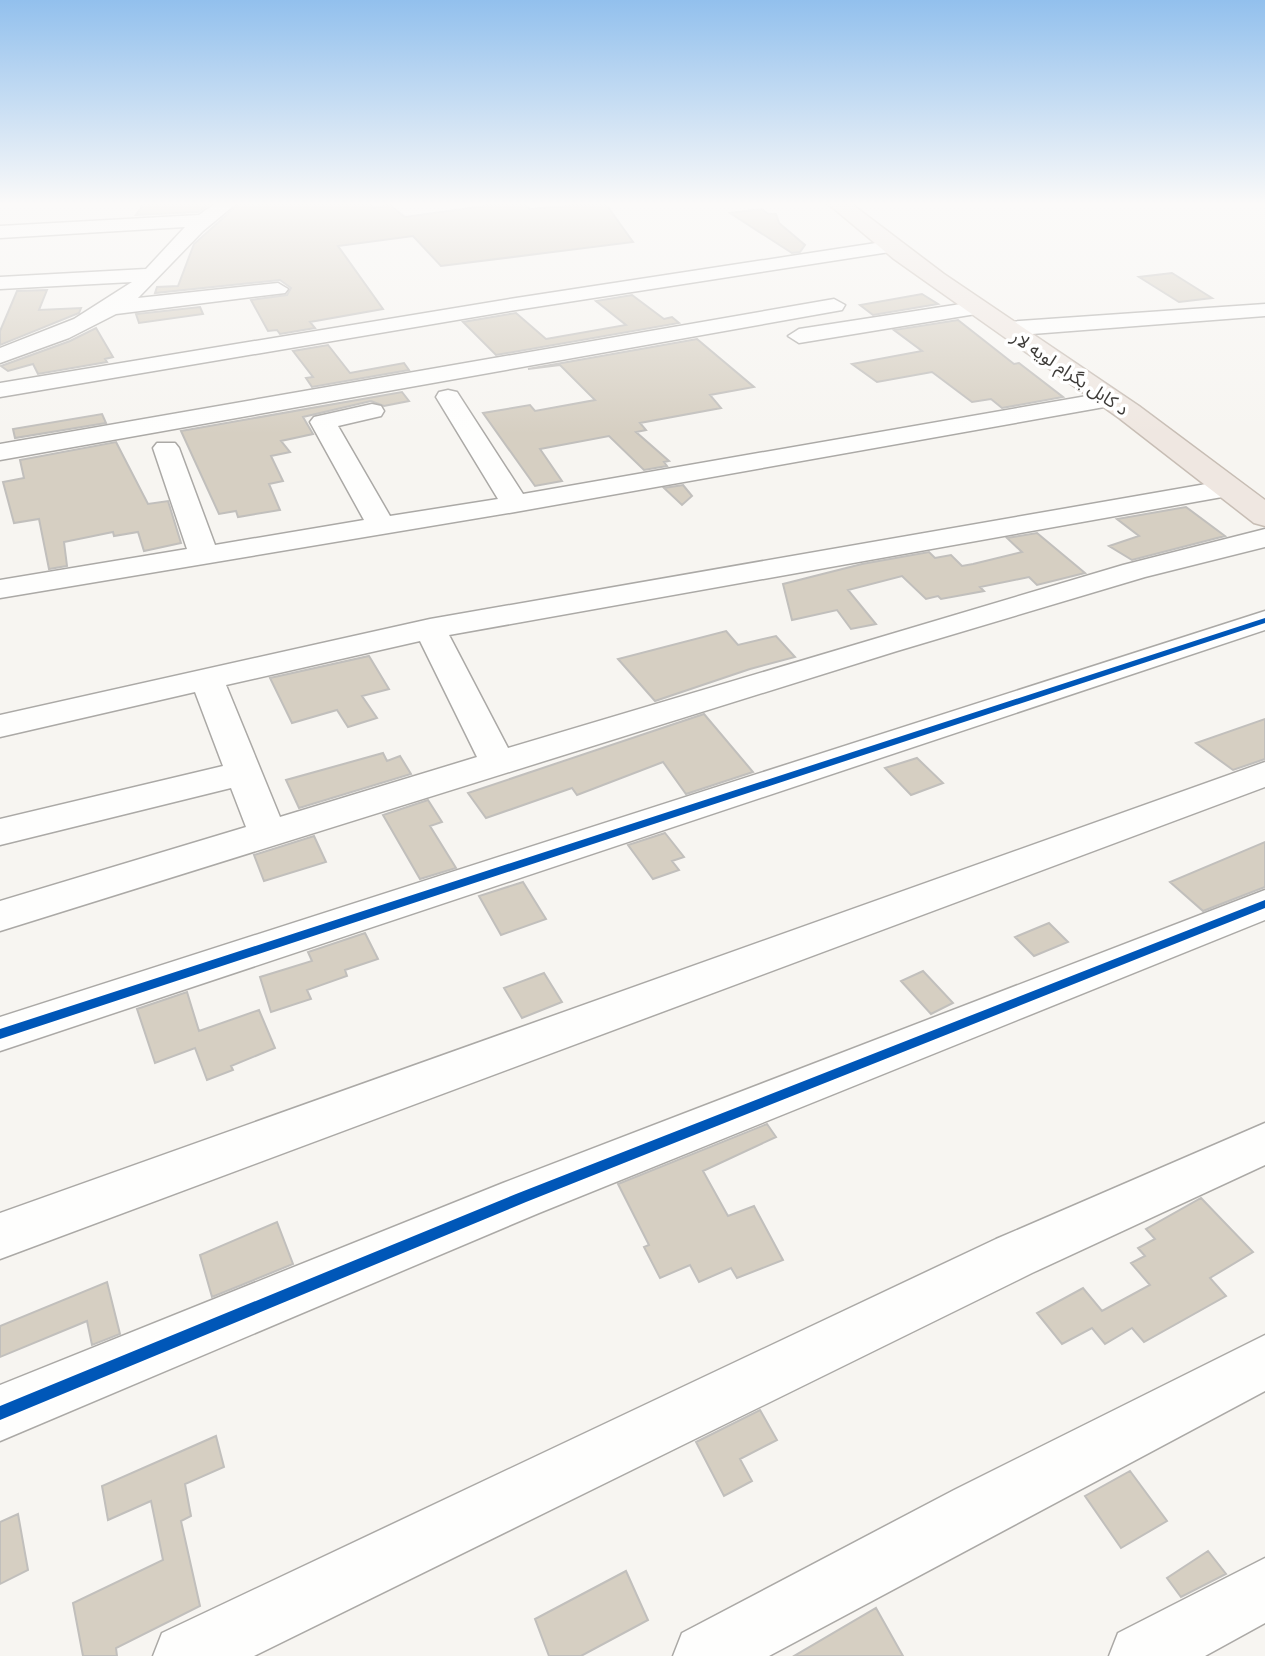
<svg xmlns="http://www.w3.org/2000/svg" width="1265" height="1656" viewBox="0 0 1265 1656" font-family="'DM Sans','Noto Sans Arabic',sans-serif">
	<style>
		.building { fill: #d6cfc2; stroke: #c1bfbc; stroke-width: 2 }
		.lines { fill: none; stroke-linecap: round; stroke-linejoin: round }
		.minor-casing { stroke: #aba9a6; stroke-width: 3 }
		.highway-casing { stroke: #c7bdb4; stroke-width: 3 }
		.minor { fill: #fefefd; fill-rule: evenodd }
		.highway { fill: #efe7e1; fill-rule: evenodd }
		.cycleway-casing { stroke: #fff; stroke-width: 5 }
		.cycleway { fill: #0057b8; fill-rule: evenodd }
		.labels { text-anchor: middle; stroke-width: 7; stroke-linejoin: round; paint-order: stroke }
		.far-street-label { font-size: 18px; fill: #3d3b38; stroke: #fff }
	</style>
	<rect width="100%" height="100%" fill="#f7f5f1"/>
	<path class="building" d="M 145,202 L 212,202 L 198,212 L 136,215 Z
		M 241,202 L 371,202 L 372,208 L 390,205 L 405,217 L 513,202 L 522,202 L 530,209 L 605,203 L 633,242 L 441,266 L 413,236 L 338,246 L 383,309 L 310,322 L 315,328 L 280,334 L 277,330 L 268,331 L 251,300 L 287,295 L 291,288 L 280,280 L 155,293 L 157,287 L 178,286 L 194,244 Z
		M 762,209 L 768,214 L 776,214 L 779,223 L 805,245 L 800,252 L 792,253 L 730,213 Z
		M 1172,273 L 1212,298 L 1179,302 L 1139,277 Z
		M 47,290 L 39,310 L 81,308 L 79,313 L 0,345 L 0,331 L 17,291 Z
		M 922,294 L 938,304 L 873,315 L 860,305 Z
		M 632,295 L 664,319 L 672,317 L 679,323 L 496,355 L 463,322 L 516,313 L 546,339 L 626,325 L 596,301 Z
		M 200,307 L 203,314 L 139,323 L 136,314 Z
		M 958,320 L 1014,364 L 1019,363 L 1063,397 L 1002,408 L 991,399 L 972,402 L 932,372 L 877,382 L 852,364 L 922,351 L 894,330 Z
		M 96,328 L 113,357 L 105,359 L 107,362 L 38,374 L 33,364 L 8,371 L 1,366 L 70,341 Z
		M 697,339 L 754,387 L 710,395 L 721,408 L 640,423 L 646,430 L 636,432 L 669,461 L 664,462 L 667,466 L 644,470 L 609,436 L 540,449 L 562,481 L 535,486 L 483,413 L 530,405 L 535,411 L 595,400 L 560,365 L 528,369 Z
		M 328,345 L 350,373 L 404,363 L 409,370 L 312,387 L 306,378 L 313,377 L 293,351 Z
		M 402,392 L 409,401 L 384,406 L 371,401 L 303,417 L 313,434 L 281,441 L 290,452 L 271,456 L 283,481 L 269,484 L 280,510 L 238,517 L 236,511 L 219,514 L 181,431 Z
		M 102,414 L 106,423 L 15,438 L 13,429 Z
		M 116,442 L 148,504 L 168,501 L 181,543 L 144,551 L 138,532 L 114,536 L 113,532 L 64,542 L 67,566 L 49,569 L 39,519 L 14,523 L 3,482 L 24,478 L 20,460 Z
		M 683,485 L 692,496 L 682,505 L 664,488 Z
		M 1186,507 L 1225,536 L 1132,560 L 1109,546 L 1139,536 L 1117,519 Z
		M 1037,533 L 1085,573 L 1037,585 L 1029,577 L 980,587 L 984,591 L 941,599 L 938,596 L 926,599 L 902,576 L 848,590 L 876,624 L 851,629 L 837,610 L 792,620 L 783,584 L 862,564 L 929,552 L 935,558 L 951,555 L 962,566 L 973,564 L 1022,552 L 1007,538 Z
		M 726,631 L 738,645 L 776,636 L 795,657 L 750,669 L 655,701 L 618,659 Z
		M 369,656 L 389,689 L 362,696 L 377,718 L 348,727 L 337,710 L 292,723 L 270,678 Z
		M 704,714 L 753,772 L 686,794 L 663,762 L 577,795 L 572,788 L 486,818 L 468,793 Z
		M 1265,719 L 1265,759 L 1233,770 L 1196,743 Z
		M 383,753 L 387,761 L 400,756 L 411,774 L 299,808 L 286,780 Z
		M 917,758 L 943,783 L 911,795 L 885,768 Z
		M 428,800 L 442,822 L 430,826 L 456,868 L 420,879 L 383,815 Z
		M 665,833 L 684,857 L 672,861 L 679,870 L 653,879 L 628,845 Z
		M 314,836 L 326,862 L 264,881 L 254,855 Z
		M 1265,842 L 1265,887 L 1203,911 L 1170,882 Z
		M 523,882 L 546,919 L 501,935 L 479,896 Z
		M 1049,923 L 1068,942 L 1034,956 L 1015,937 Z
		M 365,933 L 378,959 L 345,970 L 347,976 L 307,990 L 311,999 L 271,1012 L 260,977 L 312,961 L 308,952 Z
		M 923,971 L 953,1003 L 931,1014 L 901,981 Z
		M 544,973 L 562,1002 L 522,1018 L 504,988 Z
		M 187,992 L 199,1031 L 259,1010 L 275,1048 L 231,1066 L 233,1070 L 207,1080 L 195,1048 L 155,1063 L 137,1009 Z
		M 767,1124 L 776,1137 L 703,1171 L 728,1216 L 754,1206 L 783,1260 L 737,1278 L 731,1268 L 699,1282 L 690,1265 L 660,1278 L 644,1247 L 649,1245 L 618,1184 Z
		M 1201,1198 L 1253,1252 L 1210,1278 L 1226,1296 L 1144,1342 L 1132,1328 L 1105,1344 L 1092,1328 L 1062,1344 L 1037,1313 L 1083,1288 L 1102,1311 L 1150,1285 L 1131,1263 L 1145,1256 L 1138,1248 L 1155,1239 L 1146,1229 Z
		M 277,1222 L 293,1264 L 212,1297 L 200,1255 Z
		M 107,1282 L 120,1334 L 92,1345 L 87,1321 L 0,1357 L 0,1326 Z
		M 760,1410 L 777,1440 L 740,1459 L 752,1481 L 724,1496 L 696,1442 Z
		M 216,1436 L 224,1467 L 185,1484 L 191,1516 L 181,1521 L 200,1606 L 116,1648 L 117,1656 L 83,1656 L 73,1603 L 163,1560 L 151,1501 L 108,1520 L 102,1486 Z
		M 1130,1471 L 1167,1521 L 1121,1548 L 1085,1496 Z
		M 18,1514 L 28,1570 L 0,1584 L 0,1522 Z
		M 1208,1551 L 1226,1574 L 1181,1597 L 1167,1578 Z
		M 626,1571 L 648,1620 L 581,1656 L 549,1656 L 535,1619 Z
		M 876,1608 L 903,1656 L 794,1656 Z"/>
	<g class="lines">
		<defs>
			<path id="minor" d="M 217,202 L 238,202 L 203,231 L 138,298 L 278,283 L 288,289 L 285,293 L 116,314 L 69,338 L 0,363 L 0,348 L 74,319 L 132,282 L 0,289 L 0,277 L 146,269 L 185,227 L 0,238 L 0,226 L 199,215 Z
				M 889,241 L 896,243 L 899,247 L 896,251 L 516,310 L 0,397 L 0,383 L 516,298 Z
				M 834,299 L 845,305 L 842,310 L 0,460 L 0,444 Z
				M 974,302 L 985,308 L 982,313 L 799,343 L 788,336 L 799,329 Z
				M 1265,304 L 1265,316 L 1006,336 L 995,329 L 1006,322 Z
				M 448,390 L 457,392 L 523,494 L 1110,392 L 1119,394 L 1122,399 L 1119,404 L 1110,406 L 515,512 L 0,598 L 0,580 L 187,549 L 153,448 L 157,443 L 175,443 L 179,448 L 215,545 L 364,520 L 310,422 L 314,417 L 372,404 L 381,406 L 384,411 L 381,416 L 338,426 L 390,516 L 498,499 L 436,397 L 439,392 Z
				M 1229,480 L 1239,482 L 1243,488 L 1239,494 L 449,635 L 508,748 L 1123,565 L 1265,529 L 1265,547 L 1145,577 L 897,651 L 0,931 L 0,901 L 246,827 L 231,788 L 0,845 L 0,819 L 223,766 L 195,692 L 0,737 L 0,715 L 430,619 ZM 420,641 L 477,757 L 280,817 L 226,685 Z
				M 1265,611 L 1265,630 L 0,1051 L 0,1017 Z
				M 1265,762 L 1265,787 L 0,1259 L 0,1213 Z
				M 1265,890 L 1265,920 L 539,1213 L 0,1441 L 0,1385 L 503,1183 Z
				M 1265,1123 L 1265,1165 L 1032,1273 L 254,1656 L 153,1656 L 162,1633 L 996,1239 Z
				M 1265,1335 L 1265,1391 L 769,1656 L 673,1656 L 682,1633 L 954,1490 Z
				M 1265,1558 L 1265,1623 L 1205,1656 L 1109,1656 L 1118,1633 Z"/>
			<path id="highway" d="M 826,202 L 849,202 L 944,274 L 1139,406 L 1265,500 L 1265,526 L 1254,523 L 1119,418 L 894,259 Z"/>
		</defs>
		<use href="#minor" class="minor-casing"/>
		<use href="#highway" class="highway-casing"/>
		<use href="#minor" class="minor"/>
		<use href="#highway" class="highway"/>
		<defs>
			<path id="cycleway" d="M 1265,618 L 1265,623 L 0,1039 L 0,1029 Z
				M 1265,900 L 1265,908 L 526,1202 L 0,1420 L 0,1406 L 516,1194 Z"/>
		</defs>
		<use href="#cycleway" class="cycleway-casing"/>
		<use href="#cycleway" class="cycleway"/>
	</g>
	<linearGradient id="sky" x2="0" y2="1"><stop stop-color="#92c0ed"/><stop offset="0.47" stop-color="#fbfaf9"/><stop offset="1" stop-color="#fbfaf9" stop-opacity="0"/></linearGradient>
	<rect width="1265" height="434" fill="url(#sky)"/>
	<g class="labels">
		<g class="far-street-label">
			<text transform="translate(1070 373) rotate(34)" y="6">د کابل بگرام لویه لار</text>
		</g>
	</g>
</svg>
